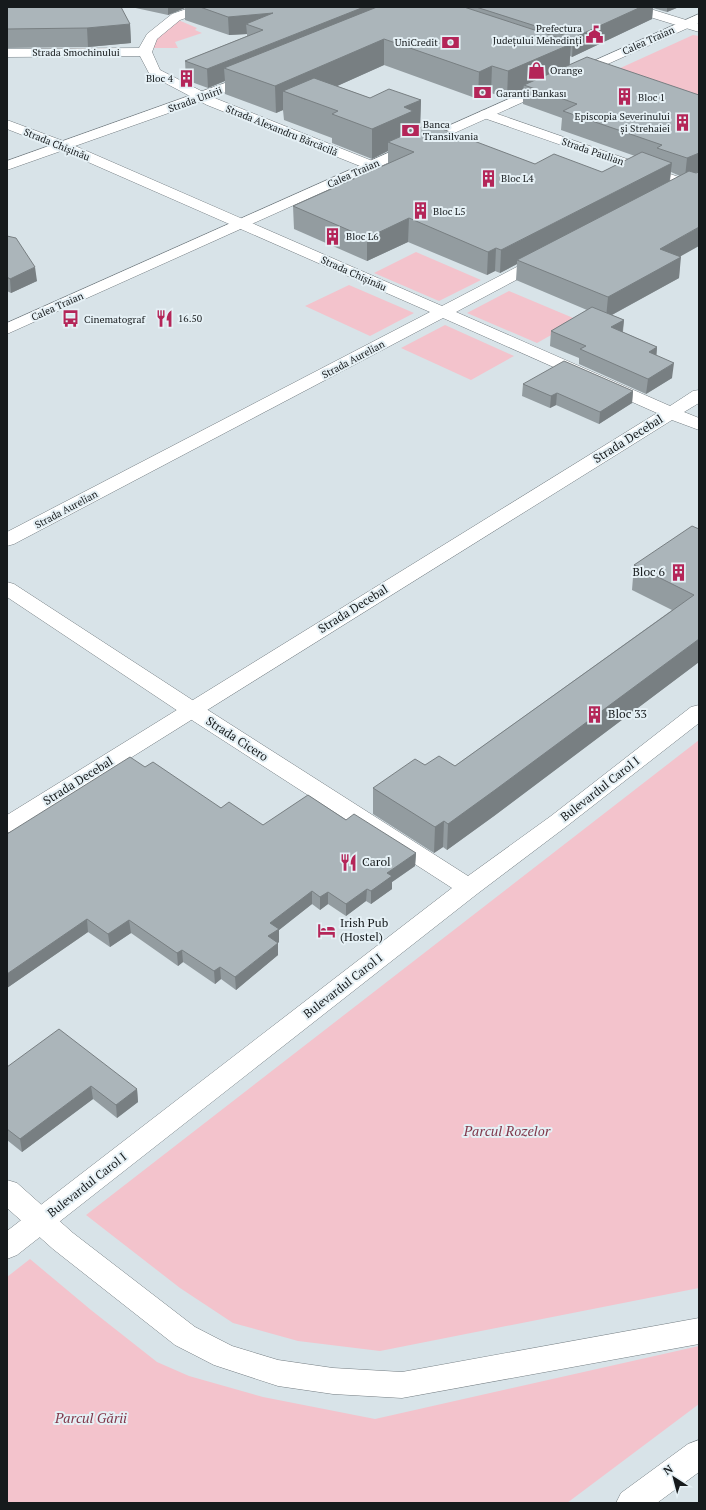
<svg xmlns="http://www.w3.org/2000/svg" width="706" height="1510" viewBox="0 0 706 1510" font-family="'PT Serif',serif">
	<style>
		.green { fill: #f3c3cc }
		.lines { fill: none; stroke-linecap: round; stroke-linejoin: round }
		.street-casing { stroke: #757e83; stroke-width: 1 }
		.secondary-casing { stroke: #757e83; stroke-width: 1 }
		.street { fill: #fff; fill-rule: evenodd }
		.secondary { fill: #fff; fill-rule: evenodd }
		.wall { fill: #939ca0; fill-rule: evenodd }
		.shaded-wall { fill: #787f82 }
		.building { fill: #abb5ba; stroke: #787f82 }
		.labels { text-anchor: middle; stroke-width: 4; stroke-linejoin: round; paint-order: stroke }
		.far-poi-label { font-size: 10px; fill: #161a1c; stroke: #e5f0f5; text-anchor: start }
		.far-street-label { font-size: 10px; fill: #161a1c; stroke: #e5f0f5 }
		.street-label { font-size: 12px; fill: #161a1c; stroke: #e5f0f5 }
		.poi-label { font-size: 12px; fill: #161a1c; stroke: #e5f0f5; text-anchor: start }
		.near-park-label { font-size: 14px; font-style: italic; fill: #80384b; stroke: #e5f0f5 }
	</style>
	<rect width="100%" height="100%" fill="#d8e3e8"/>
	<path class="green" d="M 176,19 L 197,28 L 195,30 L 202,33 L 175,42 L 178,48 L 148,48 Z
		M 693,35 L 699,36 L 699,97 L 616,70 Z
		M 416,252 L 481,280 L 439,301 L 374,273 Z
		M 349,285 L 414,313 L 370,336 L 305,306 Z
		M 509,291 L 578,320 L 537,343 L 467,313 Z
		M 445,325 L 514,356 L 471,380 L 401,348 Z
		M 699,740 L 699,1288 L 380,1351 L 298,1341 L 233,1323 L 180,1288 L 86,1215 Z
		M 30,1259 L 91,1310 L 157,1362 L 189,1376 L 263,1397 L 375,1419 L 699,1346 L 699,1404 L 567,1503 L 7,1503 L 7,1277 Z"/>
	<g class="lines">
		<defs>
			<path id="street" d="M 192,7 L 210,7 L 208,10 L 180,20 L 157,39 L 152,52 L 160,70 L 217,99 L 375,162 L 377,165 L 375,168 L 370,169 L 365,168 L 207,105 L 150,75 L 140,56 L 7,57 L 7,49 L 139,48 L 147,34 L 172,14 Z
				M 625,7 L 644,7 L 699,24 L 699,32 L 627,10 Z
				M 486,110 L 699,184 L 699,193 L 481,117 L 479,114 L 481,111 Z
				M 7,120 L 66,142 L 442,306 L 536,257 L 542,255 L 548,257 L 550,260 L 548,263 L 456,312 L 670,406 L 693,391 L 699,390 L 699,403 L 684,412 L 699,418 L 699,430 L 672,420 L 15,830 L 7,833 L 7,815 L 657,413 L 443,318 L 14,544 L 7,546 L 7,532 L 430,312 L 56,148 L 7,129 Z
				M 7,1180 L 17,1183 L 73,1233 L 195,1327 L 232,1346 L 278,1360 L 333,1368 L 402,1372 L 699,1318 L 699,1344 L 402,1398 L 333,1394 L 278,1386 L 214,1365 L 175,1345 L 53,1249 L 7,1208 Z"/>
			<path id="secondary" d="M 699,14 L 699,23 L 7,334 L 7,323 Z
				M 253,73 L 258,74 L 260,77 L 258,80 L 197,103 L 7,170 L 7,161 Z
				M 7,582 L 14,584 L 200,705 L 468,876 L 551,816 L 691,707 L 699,705 L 699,723 L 567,826 L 477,894 L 17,1255 L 7,1259 L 7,1231 L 452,888 L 184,715 L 7,597 Z
				M 699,1440 L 699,1472 L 657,1503 L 616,1503 L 621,1493 L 688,1444 Z"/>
		</defs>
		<use href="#street" class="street-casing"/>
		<use href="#secondary" class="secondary-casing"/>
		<use href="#street" class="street"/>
		<use href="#secondary" class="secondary"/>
	</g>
	<path class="wall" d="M 7,7 L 130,24 L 131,43 L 88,47 L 7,48 Z
		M 131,7 L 679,7 L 667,12 L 653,8 L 652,19 L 572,57 L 570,56 L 570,65 L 699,95 L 699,172 L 698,172 L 696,173 L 680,257 L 679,278 L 612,315 L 624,320 L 623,332 L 657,347 L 656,355 L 672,378 L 646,394 L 579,364 L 579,358 L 550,346 L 551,331 L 587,310 L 516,280 L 517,264 L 500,273 L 495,271 L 487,275 L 408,242 L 367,261 L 294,229 L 293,206 L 388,164 L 388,151 L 372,159 L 332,143 L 332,138 L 284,120 L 283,110 L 276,113 L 225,94 L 225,81 L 208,88 L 186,80 L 185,61 L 247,36 L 247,34 L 229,35 L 185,20 L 185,8 L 168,15 ZM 384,65 L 478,99 L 491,93 L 507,98 L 523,91 L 523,104 L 562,118 L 561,130 L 635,156 L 602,172 L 535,164 L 420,128 L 421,100 L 370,98 L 337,86 ZM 671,172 L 680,176 L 670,181 Z
		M 7,236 L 37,281 L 11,293 L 7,291 Z
		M 523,384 L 633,391 L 632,403 L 599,424 L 556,405 L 550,408 L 522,396 Z
		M 699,529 L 699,662 L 494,816 L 447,850 L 443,847 L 434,853 L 373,814 L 373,788 L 425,765 L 455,766 L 672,610 L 632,590 L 634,565 Z
		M 145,767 L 221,808 L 263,825 L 346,820 L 416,853 L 415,866 L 392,882 L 392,889 L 371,904 L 366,901 L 346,916 L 328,904 L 320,910 L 312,904 L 279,930 L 279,942 L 278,943 L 278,955 L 236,990 L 221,979 L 215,984 L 183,962 L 178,966 L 131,933 L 110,947 L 88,932 L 7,988 L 7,834 Z
		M 7,1067 L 137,1089 L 138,1102 L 117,1118 L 93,1099 L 22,1152 L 7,1140 Z"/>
	<path class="shaded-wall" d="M 168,7 L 185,7 L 185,8 L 168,15 Z
		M 364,7 L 398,7 L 224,68 L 225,81 L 208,88 L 207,69 Z
		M 641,7 L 653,7 L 652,19 L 572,57 L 573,38 Z
		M 667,7 L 679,7 L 667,12 Z
		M 273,13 L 246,24 L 247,34 L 229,35 L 228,17 Z
		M 130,24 L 131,43 L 88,47 L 87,28 Z
		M 559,38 L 558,50 L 571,44 L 569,70 L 524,85 L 523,91 L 507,98 L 508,71 L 556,39 Z
		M 384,39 L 384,65 L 306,100 L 283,91 L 283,110 L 276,113 L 275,86 Z
		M 492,66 L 491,93 L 478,99 L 479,72 Z
		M 421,100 L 420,128 L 388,142 L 388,151 L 372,159 L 372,129 L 404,107 Z
		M 699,153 L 698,172 L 685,177 L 687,158 Z
		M 672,163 L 669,185 L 517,260 L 517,264 L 500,273 L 501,250 Z
		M 409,218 L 408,242 L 367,261 L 367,238 Z
		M 699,227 L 699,246 L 658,269 L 660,249 Z
		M 496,248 L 495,271 L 487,275 L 488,252 Z
		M 681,257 L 679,278 L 606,318 L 608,297 Z
		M 35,267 L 37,281 L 11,293 L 10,279 Z
		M 624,320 L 622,335 L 611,327 Z
		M 657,347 L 656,362 L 649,352 Z
		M 674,363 L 672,378 L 646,394 L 648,379 Z
		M 633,391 L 632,403 L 599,424 L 600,412 Z
		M 557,393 L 556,405 L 550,408 L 551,396 Z
		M 699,639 L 699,662 L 494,816 L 447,850 L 448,824 Z
		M 444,821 L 443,847 L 434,853 L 435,827 Z
		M 416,853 L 415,866 L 392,882 L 392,889 L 371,904 L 371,891 L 387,873 Z
		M 367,889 L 366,901 L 346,916 L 346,904 Z
		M 312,891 L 312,904 L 279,930 L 279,942 L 269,949 L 268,936 L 270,923 Z
		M 328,892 L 328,904 L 320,910 L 320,897 Z
		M 87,919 L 88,932 L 7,988 L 7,974 Z
		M 129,920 L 131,933 L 110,947 L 108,934 Z
		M 278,943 L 278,955 L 236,990 L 235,977 Z
		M 182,950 L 183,962 L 178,966 L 177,953 Z
		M 220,967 L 221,979 L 215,984 L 214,971 Z
		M 91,1086 L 93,1099 L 22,1152 L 20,1139 Z
		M 137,1089 L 138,1102 L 117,1118 L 116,1105 Z"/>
	<path class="building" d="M 7,7 L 121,7 L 130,24 L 87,28 L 7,29 Z
		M 200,7 L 364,7 L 207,69 L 185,61 L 263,30 L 246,24 L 273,13 L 228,17 Z
		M 377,7 L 464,7 L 559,38 L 556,39 L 571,44 L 508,71 L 492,66 L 479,72 L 384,39 L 275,86 L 224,68 Z
		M 476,7 L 641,7 L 573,38 Z
		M 587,57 L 699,95 L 699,153 L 687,158 L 657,148 L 662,145 L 563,111 L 577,104 L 524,85 Z
		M 314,78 L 370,98 L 389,89 L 421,100 L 404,107 L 413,111 L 372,129 L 332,114 L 338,111 L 283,91 Z
		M 429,124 L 535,164 L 554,154 L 602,172 L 642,152 L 672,163 L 501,250 L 496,248 L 488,252 L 409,218 L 367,238 L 293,206 L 414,152 L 388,142 Z
		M 689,171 L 696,173 L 699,172 L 699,227 L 660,249 L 681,257 L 608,297 L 517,260 Z
		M 7,236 L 16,238 L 35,267 L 10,279 L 7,277 Z
		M 592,307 L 624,320 L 611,327 L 657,347 L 649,352 L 674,363 L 648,379 L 580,349 L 586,346 L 551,331 Z
		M 564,361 L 633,391 L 600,412 L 557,393 L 551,396 L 523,384 Z
		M 692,526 L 699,529 L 699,639 L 495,790 L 448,824 L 444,821 L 435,827 L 373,788 L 415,759 L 425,765 L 439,756 L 455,766 L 694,595 L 634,565 Z
		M 130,757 L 145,767 L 153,762 L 221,808 L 229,802 L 263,825 L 308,795 L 346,820 L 354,814 L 416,853 L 387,873 L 392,876 L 371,891 L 367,889 L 346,904 L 328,892 L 320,897 L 312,891 L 270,923 L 279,929 L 268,936 L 278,943 L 235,977 L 220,967 L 214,971 L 182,950 L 177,953 L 129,920 L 108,934 L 87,919 L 7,974 L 7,834 Z
		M 59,1029 L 137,1089 L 116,1105 L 91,1086 L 20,1139 L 7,1129 L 7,1067 Z"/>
	<defs>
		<symbol id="civic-bare" viewBox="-9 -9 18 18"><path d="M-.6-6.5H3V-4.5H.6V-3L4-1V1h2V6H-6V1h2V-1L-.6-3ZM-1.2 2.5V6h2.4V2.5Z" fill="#b42558" stroke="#e5f0f5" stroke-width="2.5" paint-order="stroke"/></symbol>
		<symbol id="bank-bare" viewBox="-9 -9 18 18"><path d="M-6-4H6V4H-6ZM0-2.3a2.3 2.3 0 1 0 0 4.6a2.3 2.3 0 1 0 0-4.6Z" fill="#b42558" stroke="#e5f0f5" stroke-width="2.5" paint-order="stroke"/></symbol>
		<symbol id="shop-bare" viewBox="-9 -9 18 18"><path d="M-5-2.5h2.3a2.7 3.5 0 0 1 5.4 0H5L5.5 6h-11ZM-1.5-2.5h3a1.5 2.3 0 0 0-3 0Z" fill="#b42558" stroke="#e5f0f5" stroke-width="2.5" paint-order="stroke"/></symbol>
		<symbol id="building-bare" viewBox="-9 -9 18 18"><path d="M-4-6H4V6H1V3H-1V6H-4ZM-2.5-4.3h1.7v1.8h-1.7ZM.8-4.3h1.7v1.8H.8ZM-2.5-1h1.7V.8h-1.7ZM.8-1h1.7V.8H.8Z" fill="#b42558" stroke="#e5f0f5" stroke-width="2.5" paint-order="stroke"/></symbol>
		<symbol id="restaurant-bare" viewBox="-9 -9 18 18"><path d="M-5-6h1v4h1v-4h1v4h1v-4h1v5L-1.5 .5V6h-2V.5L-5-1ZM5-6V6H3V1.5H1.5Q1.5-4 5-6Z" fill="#b42558" stroke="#e5f0f5" stroke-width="2.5" paint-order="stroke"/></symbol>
		<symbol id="bus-bare" viewBox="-9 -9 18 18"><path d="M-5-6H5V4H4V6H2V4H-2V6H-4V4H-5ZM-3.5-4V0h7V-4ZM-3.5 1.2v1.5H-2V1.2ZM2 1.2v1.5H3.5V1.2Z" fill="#b42558" stroke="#e5f0f5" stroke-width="2.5" paint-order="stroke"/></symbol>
		<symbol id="hotel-bare" viewBox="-9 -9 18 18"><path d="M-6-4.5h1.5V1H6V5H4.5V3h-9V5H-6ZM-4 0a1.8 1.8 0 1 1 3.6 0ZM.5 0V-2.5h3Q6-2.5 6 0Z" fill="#b42558" stroke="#e5f0f5" stroke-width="2.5" paint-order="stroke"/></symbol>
	</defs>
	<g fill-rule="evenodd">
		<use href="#civic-bare" x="582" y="22" width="25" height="25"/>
		<use href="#bank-bare" x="438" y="30" width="25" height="25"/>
		<use href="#shop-bare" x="524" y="58" width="25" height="25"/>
		<use href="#building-bare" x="174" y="66" width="25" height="25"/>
		<use href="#bank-bare" x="470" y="80" width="25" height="25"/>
		<use href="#building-bare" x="612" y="84" width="25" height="25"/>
		<use href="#building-bare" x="670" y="110" width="25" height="25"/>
		<use href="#bank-bare" x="398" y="118" width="25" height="25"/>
		<use href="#building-bare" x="476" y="166" width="25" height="25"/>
		<use href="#building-bare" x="408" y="198" width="25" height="25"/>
		<use href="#building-bare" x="320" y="224" width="25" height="25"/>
		<use href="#restaurant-bare" x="152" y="306" width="25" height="25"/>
		<use href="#bus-bare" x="58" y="306" width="25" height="25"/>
		<use href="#building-bare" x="666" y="560" width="25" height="25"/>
		<use href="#building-bare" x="582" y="702" width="25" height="25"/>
		<use href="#restaurant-bare" x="336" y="850" width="25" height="25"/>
		<use href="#hotel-bare" x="314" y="918" width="25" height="25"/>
	</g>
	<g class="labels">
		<g class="far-poi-label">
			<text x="582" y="32" text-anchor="end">Prefectura<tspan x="582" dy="12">Județului Mehedinți</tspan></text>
			<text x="438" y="46" text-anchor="end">UniCredit</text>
			<text x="550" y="74">Orange</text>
			<text x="173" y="82" text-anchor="end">Bloc 4</text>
			<text x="496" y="97">Garanti Bankası</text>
			<text x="638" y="101">Bloc 1</text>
			<text x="670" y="120" text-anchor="end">Episcopia Severinului<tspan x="670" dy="12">și Strehaiei</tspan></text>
			<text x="423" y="128">Banca<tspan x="423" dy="12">Transilvania</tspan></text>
			<text x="501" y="182">Bloc L4</text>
			<text x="433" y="215">Bloc L5</text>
			<text x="346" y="240">Bloc L6</text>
			<text x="178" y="322">16.50</text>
			<text x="84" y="323">Cinematograf</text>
		</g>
		<g class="far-street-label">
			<text transform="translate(648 40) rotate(-24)" y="4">Calea Traian</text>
			<text x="76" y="56">Strada Smochinului</text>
			<text transform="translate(195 99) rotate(-20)" y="4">Strada Unirii</text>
			<text transform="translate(282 130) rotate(22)" y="4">Strada Alexandru Bărcăcilă</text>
			<text transform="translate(57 144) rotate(22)" y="4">Strada Chișinău</text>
			<text transform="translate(593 151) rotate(19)" y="4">Strada Paulian</text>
			<text transform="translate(353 173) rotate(-24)" y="4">Calea Traian</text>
			<text transform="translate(354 273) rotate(24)" y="4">Strada Chișinău</text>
			<text transform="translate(57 306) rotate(-24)" y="4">Calea Traian</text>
			<text transform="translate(353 359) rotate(-28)" y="4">Strada Aurelian</text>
			<text transform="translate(66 509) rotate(-28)" y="4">Strada Aurelian</text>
		</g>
		<g class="street-label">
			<text transform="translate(628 439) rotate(-32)" y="4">Strada Decebal</text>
			<text transform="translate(353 609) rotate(-32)" y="4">Strada Decebal</text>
			<text transform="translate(237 739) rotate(33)" y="4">Strada Cicero</text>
			<text transform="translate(78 781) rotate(-32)" y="4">Strada Decebal</text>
			<text transform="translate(600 789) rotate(-38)" y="4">Bulevardul Carol I</text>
			<text transform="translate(343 986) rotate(-38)" y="4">Bulevardul Carol I</text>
			<text transform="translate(87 1185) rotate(-38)" y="4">Bulevardul Carol I</text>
		</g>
		<g class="poi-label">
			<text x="665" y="576" text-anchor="end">Bloc 6</text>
			<text x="608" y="718">Bloc 33</text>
			<text x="362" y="866">Carol</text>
			<text x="340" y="927">Irish Pub<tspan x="340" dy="14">(Hostel)</tspan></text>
		</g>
		<g class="near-park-label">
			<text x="507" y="1136">Parcul Rozelor</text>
			<text x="91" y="1423">Parcul Gării</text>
		</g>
	</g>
	<rect width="706" height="1510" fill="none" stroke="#161a1c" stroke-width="16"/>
	<g transform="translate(674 1478) rotate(324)" stroke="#e5f0f5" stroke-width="3" paint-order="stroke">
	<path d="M0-3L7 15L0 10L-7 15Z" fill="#161a1c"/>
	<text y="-6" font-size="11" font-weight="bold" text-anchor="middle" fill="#161a1c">N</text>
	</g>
</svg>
